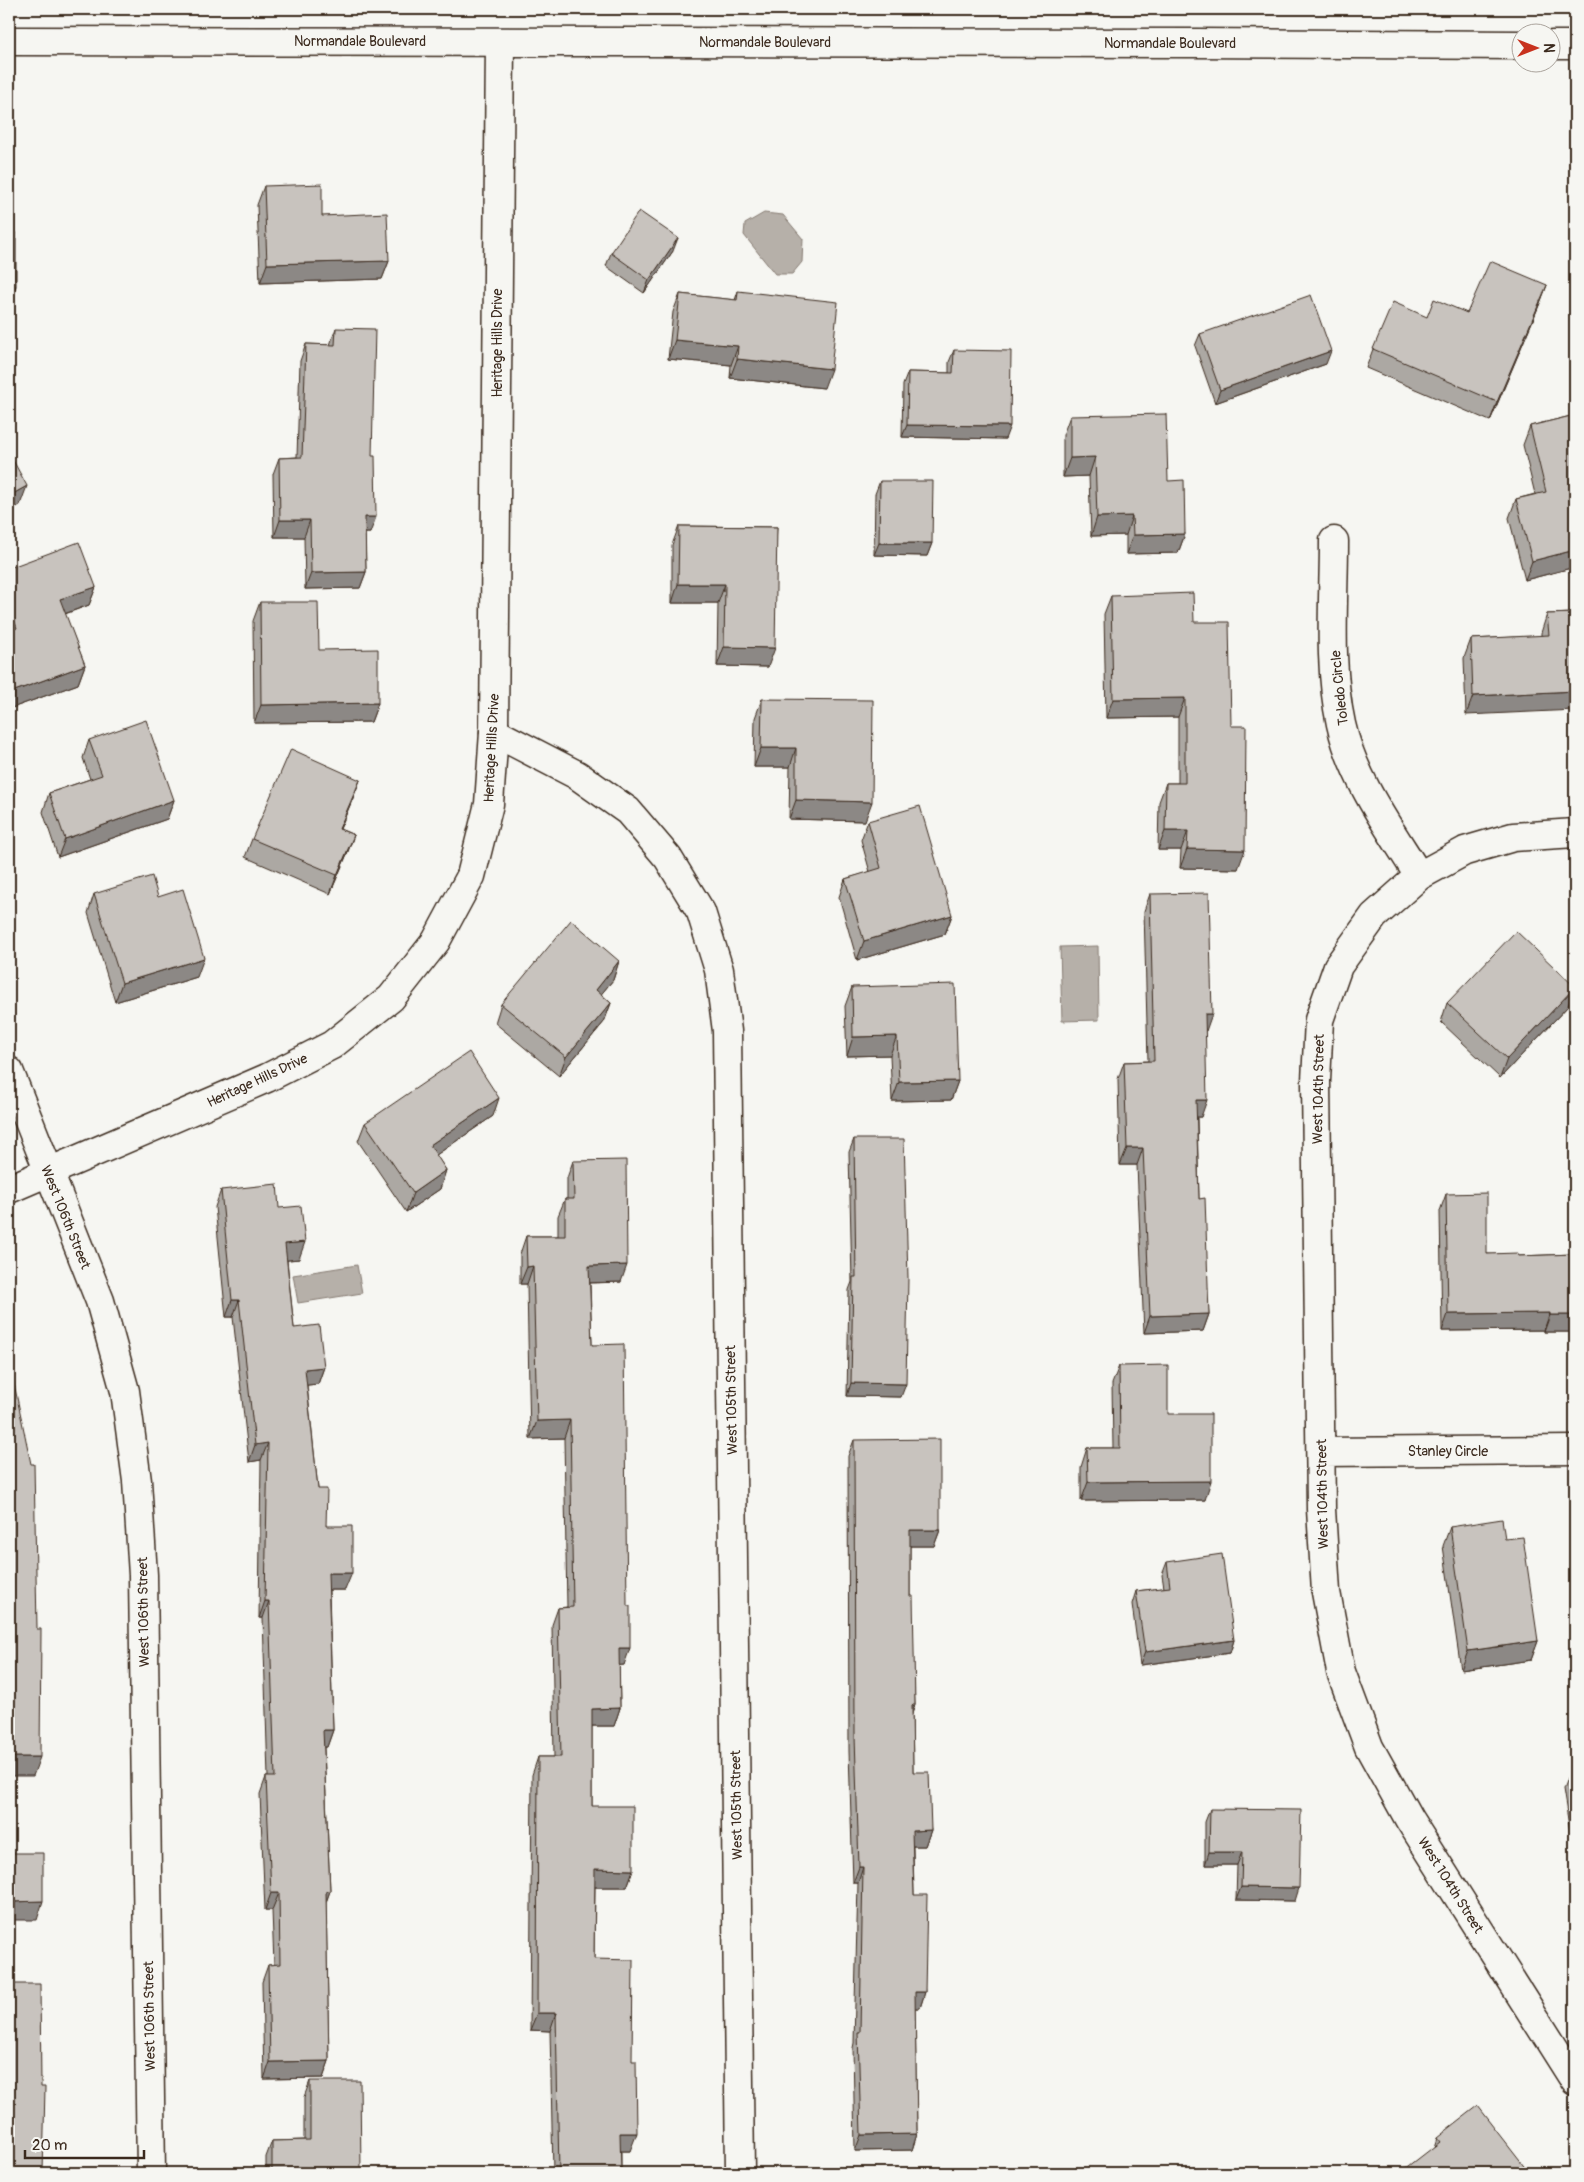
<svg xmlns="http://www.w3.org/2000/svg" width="1584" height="2182" viewBox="0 0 1584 2182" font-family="Pangolin,sans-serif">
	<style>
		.water { fill: #b6b0a9; stroke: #857a71 }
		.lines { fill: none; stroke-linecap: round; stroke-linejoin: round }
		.street-casing { stroke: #3b2a1e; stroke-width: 31 }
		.secondary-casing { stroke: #3b2a1e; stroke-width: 31 }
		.street { stroke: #f6f6f2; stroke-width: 28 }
		.secondary { stroke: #f6f6f2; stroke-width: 28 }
		.wall { fill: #aca8a3; stroke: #3b2a1e }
		.shaded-wall { fill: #8c8885; stroke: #3b2a1e }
		.building { fill: #c8c3be; stroke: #3b2a1e }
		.labels { text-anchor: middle; stroke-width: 4; stroke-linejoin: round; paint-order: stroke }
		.street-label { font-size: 14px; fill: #3b2a1e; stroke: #f6f6f2 }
	</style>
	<rect width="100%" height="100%" fill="#f6f6f2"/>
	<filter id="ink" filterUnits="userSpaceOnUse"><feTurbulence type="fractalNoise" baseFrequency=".02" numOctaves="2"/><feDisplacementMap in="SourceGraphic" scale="10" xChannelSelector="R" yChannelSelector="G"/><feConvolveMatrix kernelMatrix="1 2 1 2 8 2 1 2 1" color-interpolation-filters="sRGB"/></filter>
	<g filter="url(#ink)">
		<path class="water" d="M 764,213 L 783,215 L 803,239 L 802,262 L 792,274 L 775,274 L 744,235 L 745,224 Z
			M 1098,946 L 1099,1020 L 1062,1021 L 1060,947 Z
			M 357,1265 L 362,1293 L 298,1303 L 293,1275 Z"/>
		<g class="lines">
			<defs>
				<path id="street" d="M 1334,541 C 1334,601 1328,665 1341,724 C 1353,779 1390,829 1419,876
					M 494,732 L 577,775 L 628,811 L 668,858 L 701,912 L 719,970 L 727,1031 L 740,2173
					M 1575,833 L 1513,837 L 1465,851 L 1419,876 L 1374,916 L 1338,966 L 1319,1020 L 1316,1081 L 1321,1509 L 1326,1592 L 1341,1672 L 1369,1747 L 1409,1819 L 1575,2081
					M 9,1071 L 100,1301 L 125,1391 L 137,1481 L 143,1575 L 151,2173
					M 1321,1452 L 1575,1450"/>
				<path id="secondary" d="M 9,41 L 1195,43 L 1522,45
					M 1552,45 L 1575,45
					M 9,1189 L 267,1078 L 332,1045 L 391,998 L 436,941 L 471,876 L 489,804 L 494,732 L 500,42"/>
			</defs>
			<use href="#street" class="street-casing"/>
			<use href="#secondary" class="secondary-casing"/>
			<use href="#street" class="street"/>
			<use href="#secondary" class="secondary"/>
		</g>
		<path class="wall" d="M 264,186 L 322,216 L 389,261 L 382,279 L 260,283 L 257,205 Z
			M 673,251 L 644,293 L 606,266 L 611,253 Z
			M 1547,285 L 1540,303 L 1490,421 L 1366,368 L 1373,349 L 1427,317 L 1467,313 Z
			M 738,291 L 824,388 L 730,378 L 731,365 L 668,359 L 673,312 L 680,294 L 735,300 Z
			M 336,328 L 370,533 L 365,533 L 366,572 L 360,588 L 305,589 L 304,537 L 274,537 L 273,474 L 279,458 L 297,457 L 300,361 L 306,344 L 330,345 Z
			M 1200,334 L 1326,364 L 1215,403 L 1195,346 Z
			M 954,350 L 1005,439 L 902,437 L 903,385 L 908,372 L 949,373 L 949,362 Z
			M 1575,415 L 1575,567 L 1525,580 L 1509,518 L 1516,499 L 1535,494 L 1523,445 L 1530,426 Z
			M 1070,416 L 1168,481 L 1185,534 L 1178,553 L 1126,554 L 1126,535 L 1091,536 L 1089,476 L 1063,477 L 1063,435 Z
			M 880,481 L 932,543 L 927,556 L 874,555 L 875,494 Z
			M 679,526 L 777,527 L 768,667 L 717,666 L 718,603 L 672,603 L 672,545 Z
			M 9,568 L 96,587 L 89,605 L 65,614 L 85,665 L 78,684 L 9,709 Z
			M 1111,596 L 1194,622 L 1231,726 L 1238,869 L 1180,868 L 1181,850 L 1158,850 L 1159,802 L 1166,783 L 1178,783 L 1178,717 L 1106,718 L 1104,614 Z
			M 260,602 L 319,650 L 378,703 L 371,722 L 254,723 L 253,621 Z
			M 1575,613 L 1466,715 L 1464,658 L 1471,639 L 1541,636 L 1541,633 L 1547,614 Z
			M 762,699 L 865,821 L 789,819 L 790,767 L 754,767 L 755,718 Z
			M 89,740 L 174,800 L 167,819 L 58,857 L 43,812 L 49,793 L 90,779 L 83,758 Z
			M 360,780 L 353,798 L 340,829 L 354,835 L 347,854 L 330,894 L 245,857 L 252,839 Z
			M 868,821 L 952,915 L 945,934 L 857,960 L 839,897 L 845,879 L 870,872 L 861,840 Z
			M 94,894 L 197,977 L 115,1002 L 88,913 Z
			M 1150,894 L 1206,1031 L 1205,1031 L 1201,1117 L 1197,1117 L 1199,1199 L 1209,1314 L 1203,1331 L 1144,1333 L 1137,1165 L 1120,1165 L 1118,1079 L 1124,1062 L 1148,1061 L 1144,911 Z
			M 619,961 L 613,980 L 601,994 L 611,1003 L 604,1022 L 559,1076 L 495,1023 L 501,1004 Z
			M 852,987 L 958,1081 L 951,1100 L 892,1101 L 890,1055 L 847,1056 L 845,1006 Z
			M 1447,1003 L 1568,1006 L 1500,1078 L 1441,1022 Z
			M 493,1116 L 436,1155 L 446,1170 L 440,1189 L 406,1212 L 358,1141 L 365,1123 Z
			M 854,1139 L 901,1397 L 847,1396 L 849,1290 L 852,1282 L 849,1152 Z
			M 573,1161 L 621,1282 L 590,1283 L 592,1345 L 624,1665 L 619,1665 L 620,1708 L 614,1726 L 592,1726 L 592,1806 L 633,1870 L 627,1887 L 595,1887 L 594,1959 L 630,2151 L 621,2151 L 621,2173 L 553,2173 L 550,2031 L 530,2030 L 532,1775 L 538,1757 L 554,1757 L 552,1625 L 558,1608 L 567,1607 L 564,1438 L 530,1439 L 527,1284 L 520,1284 L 520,1254 L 526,1236 L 558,1236 L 558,1216 L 565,1199 L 567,1199 L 567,1178 Z
			M 221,1190 L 279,1208 L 299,1259 L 287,1260 L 294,1328 L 324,1367 L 318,1384 L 307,1385 L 318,1489 L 326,1526 L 345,1590 L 329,1590 L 333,1730 L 327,1747 L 324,1747 L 330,1891 L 326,1902 L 329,2061 L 323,2078 L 264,2079 L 262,1982 L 268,1965 L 274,1965 L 272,1910 L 265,1910 L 260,1794 L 266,1777 L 268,1777 L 263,1618 L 259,1618 L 261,1460 L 249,1462 L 233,1317 L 226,1317 L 215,1207 Z
			M 1446,1194 L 1487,1254 L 1518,1256 L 1575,1254 L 1575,1332 L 1544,1332 L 1544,1330 L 1442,1331 L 1440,1211 Z
			M 1119,1366 L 1168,1414 L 1205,1500 L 1081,1501 L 1081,1467 L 1087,1448 L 1113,1448 L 1112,1384 Z
			M 854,1440 L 940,1530 L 934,1546 L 910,1546 L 910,1596 L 915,1705 L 912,1713 L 913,1772 L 931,1830 L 925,1846 L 913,1846 L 914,1895 L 925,1992 L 920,2008 L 915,2008 L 917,2134 L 912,2150 L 855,2151 L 853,2048 L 854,2043 L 858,1883 L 853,1883 L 849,1751 L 848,1456 Z
			M 1450,1527 L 1505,1539 L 1538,1641 L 1531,1660 L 1461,1670 L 1443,1546 Z
			M 1167,1562 L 1234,1640 L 1230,1653 L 1140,1665 L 1132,1604 L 1136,1591 L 1164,1588 L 1162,1575 Z
			M 1575,1769 L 1575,1831 L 1570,1832 L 1563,1789 L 1570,1770 Z
			M 1210,1809 L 1295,1901 L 1236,1900 L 1237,1865 L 1205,1865 L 1205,1822 Z
			M 310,2081 L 361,2173 L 266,2173 L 266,2157 L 272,2141 L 304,2140 L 304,2097 Z
			M 1437,2138 L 1530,2173 L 1434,2147 Z"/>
		<path class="shaded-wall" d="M 678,238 L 673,251 L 644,293 L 649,280 Z
			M 389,261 L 382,279 L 260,283 L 267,264 Z
			M 1547,285 L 1540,303 L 1490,421 L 1497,402 Z
			M 9,286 L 16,286 L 9,305 Z
			M 675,340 L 738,346 L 731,365 L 668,359 Z
			M 1331,351 L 1326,364 L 1215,403 L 1220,390 Z
			M 737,359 L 831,369 L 824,388 L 730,378 Z
			M 907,425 L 1010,426 L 1005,439 L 902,437 Z
			M 1095,457 L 1089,476 L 1063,477 L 1070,458 Z
			M 27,486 L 20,505 L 9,511 L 9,496 Z
			M 1132,516 L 1126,535 L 1091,536 L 1097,517 Z
			M 365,517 L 376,517 L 370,533 L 359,533 Z
			M 280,520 L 310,520 L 304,537 L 274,537 Z
			M 1185,534 L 1178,553 L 1126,554 L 1133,535 Z
			M 879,543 L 932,543 L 927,556 L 874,555 Z
			M 1575,550 L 1575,567 L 1525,580 L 1532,561 Z
			M 366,572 L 360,588 L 305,589 L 311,573 Z
			M 678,584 L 725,584 L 718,603 L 672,603 Z
			M 96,587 L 89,605 L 53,618 L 60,599 Z
			M 724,647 L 775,648 L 768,667 L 717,666 Z
			M 85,665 L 78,684 L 9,709 L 9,693 Z
			M 1575,691 L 1575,710 L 1466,715 L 1473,696 Z
			M 1185,698 L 1178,717 L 1106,718 L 1113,699 Z
			M 378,703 L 371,722 L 254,723 L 261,705 Z
			M 761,748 L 796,748 L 790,767 L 754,767 Z
			M 360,780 L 353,798 L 332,847 L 339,829 Z
			M 174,800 L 167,819 L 58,857 L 65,839 Z
			M 796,800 L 872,802 L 865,821 L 789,819 Z
			M 1165,831 L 1188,831 L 1181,850 L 1158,850 Z
			M 354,835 L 347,854 L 330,894 L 337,875 Z
			M 1187,849 L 1245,850 L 1238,869 L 1180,868 Z
			M 952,915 L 945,934 L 857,960 L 864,941 Z
			M 204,958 L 197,977 L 115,1002 L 122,983 Z
			M 619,961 L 613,980 L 589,1009 L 596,990 Z
			M 1575,987 L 1568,1006 L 1500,1078 L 1507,1059 Z
			M 611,1003 L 604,1022 L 559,1076 L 566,1057 Z
			M 1205,1014 L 1212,1014 L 1206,1031 L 1198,1031 Z
			M 897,1036 L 890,1055 L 847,1056 L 853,1037 Z
			M 958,1081 L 951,1100 L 892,1101 L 899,1082 Z
			M 499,1098 L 493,1116 L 423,1164 L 430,1145 Z
			M 1196,1100 L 1207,1100 L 1201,1117 L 1190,1117 Z
			M 1127,1148 L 1143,1148 L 1137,1165 L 1120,1165 Z
			M 446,1170 L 440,1189 L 406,1212 L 413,1193 Z
			M 305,1242 L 299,1259 L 279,1261 L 285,1244 Z
			M 627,1265 L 621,1282 L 583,1283 L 589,1266 Z
			M 533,1266 L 527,1284 L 520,1284 L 527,1267 Z
			M 232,1300 L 239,1300 L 233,1317 L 226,1317 Z
			M 1550,1313 L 1544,1330 L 1442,1331 L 1448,1314 Z
			M 1209,1314 L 1203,1331 L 1144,1333 L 1150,1316 Z
			M 1550,1315 L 1575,1315 L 1575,1332 L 1544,1332 Z
			M 324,1367 L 318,1384 L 299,1386 L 305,1369 Z
			M 851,1383 L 906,1384 L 901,1397 L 847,1396 Z
			M 570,1420 L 564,1438 L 530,1439 L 537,1421 Z
			M 268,1443 L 261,1460 L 249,1462 L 255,1445 Z
			M 1211,1481 L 1205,1500 L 1081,1501 L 1088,1482 Z
			M 910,1530 L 940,1530 L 934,1546 L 904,1546 Z
			M 328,1573 L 352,1573 L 345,1590 L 322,1590 Z
			M 265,1601 L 269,1601 L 263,1618 L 259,1618 Z
			M 1234,1640 L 1230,1653 L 1140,1665 L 1145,1652 Z
			M 1538,1641 L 1531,1660 L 1461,1670 L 1468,1651 Z
			M 619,1648 L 630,1648 L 624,1665 L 613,1666 Z
			M 912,1705 L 915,1705 L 910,1720 Z
			M 620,1708 L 614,1726 L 586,1726 L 592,1709 Z
			M 323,1730 L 333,1730 L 327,1747 L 317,1747 Z
			M 9,1757 L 40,1757 L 33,1776 L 9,1776 Z
			M 1575,1817 L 1575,1831 L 1570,1832 Z
			M 931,1830 L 925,1846 L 906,1846 L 912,1831 Z
			M 1209,1852 L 1242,1852 L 1237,1865 L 1205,1865 Z
			M 859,1867 L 863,1867 L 858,1883 L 853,1883 Z
			M 595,1869 L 633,1870 L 627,1887 L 589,1887 Z
			M 1241,1887 L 1299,1888 L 1295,1901 L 1236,1900 Z
			M 326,1891 L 330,1891 L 324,1908 Z
			M 271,1893 L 279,1893 L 272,1910 L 265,1910 Z
			M 43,1901 L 37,1920 L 9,1920 L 9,1902 Z
			M 915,1992 L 925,1992 L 920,2008 L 909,2008 Z
			M 537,2013 L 556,2013 L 550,2031 L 530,2030 Z
			M 329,2061 L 323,2078 L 264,2079 L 270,2062 Z
			M 620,2133 L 637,2133 L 630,2151 L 614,2151 Z
			M 917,2134 L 912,2150 L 855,2151 L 861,2135 Z"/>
		<path class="building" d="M 322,184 L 322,216 L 387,213 L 389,261 L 267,264 L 264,186 Z
			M 639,211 L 678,238 L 649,280 L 611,253 Z
			M 9,233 L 16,233 L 16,286 L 9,286 Z
			M 1490,261 L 1547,285 L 1497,402 L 1373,349 L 1393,302 L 1427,317 L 1434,299 L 1467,313 Z
			M 738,291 L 838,302 L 831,369 L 737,359 L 738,346 L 675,340 L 680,294 L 737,300 Z
			M 1311,295 L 1331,351 L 1220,390 L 1200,334 Z
			M 336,328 L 375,329 L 372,456 L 375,456 L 376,517 L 365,517 L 366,572 L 311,573 L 310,520 L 280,520 L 279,458 L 302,457 L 306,344 L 335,345 Z
			M 954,350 L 1011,351 L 1010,426 L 907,425 L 908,372 L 953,373 Z
			M 1166,414 L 1168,481 L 1184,480 L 1185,534 L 1133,535 L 1132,516 L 1097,517 L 1095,457 L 1070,458 L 1070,416 Z
			M 1575,415 L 1575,550 L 1532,561 L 1516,499 L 1546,492 L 1530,426 Z
			M 9,453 L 27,486 L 9,496 Z
			M 880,481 L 933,481 L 932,543 L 879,543 Z
			M 679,526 L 777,527 L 775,648 L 724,647 L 725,584 L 678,584 Z
			M 79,542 L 96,587 L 60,599 L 85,665 L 9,693 L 9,631 L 17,628 L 9,606 L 9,568 Z
			M 1193,593 L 1194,622 L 1229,622 L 1231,726 L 1246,726 L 1245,850 L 1187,849 L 1188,831 L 1165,831 L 1166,783 L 1185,783 L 1185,698 L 1113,699 L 1111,596 Z
			M 260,602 L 318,602 L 319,650 L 378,649 L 378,703 L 261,705 Z
			M 1575,613 L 1575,691 L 1473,696 L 1471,639 L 1549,635 L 1547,614 Z
			M 762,699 L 873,700 L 872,802 L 796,800 L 796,748 L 761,748 Z
			M 146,720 L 174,800 L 65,839 L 49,793 L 102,775 L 89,740 Z
			M 291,749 L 360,780 L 339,829 L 354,835 L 337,875 L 252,839 Z
			M 920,806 L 952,915 L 864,941 L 845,879 L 881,868 L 868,821 Z
			M 152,876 L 158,897 L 183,889 L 204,958 L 122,983 L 94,894 Z
			M 1209,893 L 1212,1014 L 1205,1014 L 1207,1100 L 1196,1100 L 1199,1199 L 1205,1198 L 1209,1314 L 1150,1316 L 1143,1148 L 1127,1148 L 1124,1062 L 1154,1061 L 1150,894 Z
			M 571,920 L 619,961 L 596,990 L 611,1003 L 566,1057 L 501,1004 Z
			M 1516,931 L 1575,987 L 1507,1059 L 1447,1003 Z
			M 955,984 L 958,1081 L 899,1082 L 897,1036 L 853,1037 L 852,987 Z
			M 469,1052 L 499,1098 L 430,1145 L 446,1170 L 413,1193 L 365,1123 Z
			M 854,1139 L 904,1139 L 908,1278 L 906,1384 L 851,1383 L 853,1277 L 856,1277 Z
			M 626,1160 L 627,1265 L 589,1266 L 592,1345 L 624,1344 L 627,1606 L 630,1606 L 630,1648 L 619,1648 L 620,1708 L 592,1709 L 592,1806 L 633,1806 L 633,1870 L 595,1869 L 594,1959 L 633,1960 L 632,2061 L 636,2061 L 637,2133 L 620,2133 L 621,2173 L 559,2173 L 556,2013 L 537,2013 L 538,1757 L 561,1757 L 558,1608 L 573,1607 L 570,1420 L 537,1421 L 533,1266 L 527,1267 L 526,1236 L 565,1236 L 565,1199 L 574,1199 L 573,1161 Z
			M 277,1184 L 279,1208 L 301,1206 L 305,1242 L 285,1244 L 294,1328 L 319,1325 L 324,1367 L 305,1369 L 318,1489 L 327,1489 L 326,1526 L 352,1526 L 352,1573 L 328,1573 L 333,1730 L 323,1730 L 330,1891 L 326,1891 L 329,2061 L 270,2062 L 268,1965 L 280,1964 L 279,1893 L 271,1893 L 266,1777 L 275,1777 L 269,1601 L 265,1601 L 268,1443 L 255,1445 L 239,1300 L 232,1300 L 221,1190 Z
			M 1487,1193 L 1487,1254 L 1518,1253 L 1518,1256 L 1575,1254 L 1575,1315 L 1550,1315 L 1550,1313 L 1448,1314 L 1446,1194 Z
			M 9,1360 L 31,1464 L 34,1464 L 37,1629 L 41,1629 L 40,1757 L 9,1757 Z
			M 1168,1365 L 1168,1414 L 1211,1414 L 1211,1481 L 1088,1482 L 1087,1448 L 1120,1448 L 1119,1366 Z
			M 940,1439 L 940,1530 L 910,1530 L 910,1596 L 913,1596 L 915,1705 L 912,1705 L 913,1772 L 929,1772 L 931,1830 L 912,1831 L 914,1895 L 927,1895 L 925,1992 L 915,1992 L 917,2134 L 861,2135 L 858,2032 L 860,2032 L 863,1867 L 859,1867 L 855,1736 L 854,1440 Z
			M 1502,1519 L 1505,1539 L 1523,1537 L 1538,1641 L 1468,1651 L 1450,1527 Z
			M 1222,1554 L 1234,1640 L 1145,1652 L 1136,1591 L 1170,1587 L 1167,1562 Z
			M 1575,1769 L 1575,1804 L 1570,1770 Z
			M 1210,1809 L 1301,1810 L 1299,1888 L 1241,1887 L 1242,1852 L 1209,1852 Z
			M 9,1853 L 43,1853 L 43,1901 L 9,1902 Z
			M 9,1984 L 40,1984 L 41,2087 L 45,2087 L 43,2173 L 9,2173 Z
			M 310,2081 L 360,2081 L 361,2173 L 272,2173 L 272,2141 L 310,2140 Z
			M 1478,2106 L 1530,2173 L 1400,2173 L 1440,2142 L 1437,2138 Z"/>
	</g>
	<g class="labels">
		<g class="street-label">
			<text x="360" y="46">Normandale Boulevard</text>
			<text x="765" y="47">Normandale Boulevard</text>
			<text x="1170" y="48">Normandale Boulevard</text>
			<text transform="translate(497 343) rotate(-90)" y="5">Heritage Hills Drive</text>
			<text transform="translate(1339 688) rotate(-96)" y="5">Toledo Circle</text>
			<text transform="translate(491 748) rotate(-87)" y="5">Heritage Hills Drive</text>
			<text transform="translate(257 1080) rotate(-25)" y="5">Heritage Hills Drive</text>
			<text transform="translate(1318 1089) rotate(-89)" y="5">West 104th Street</text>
			<text transform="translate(66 1217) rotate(68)" y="5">West 106th Street</text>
			<text transform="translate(731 1400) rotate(-91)" y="5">West 105th Street</text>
			<text x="1448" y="1456">Stanley Circle</text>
			<text transform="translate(1322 1494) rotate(-91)" y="5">West 104th Street</text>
			<text transform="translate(143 1612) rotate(-91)" y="5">West 106th Street</text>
			<text transform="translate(736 1805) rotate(-91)" y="5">West 105th Street</text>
			<text transform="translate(1451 1885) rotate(58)" y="5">West 104th Street</text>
			<text transform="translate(149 2016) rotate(-91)" y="5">West 106th Street</text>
		</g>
	</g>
	<rect width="1584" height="2182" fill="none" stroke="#f6f6f2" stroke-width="30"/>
	<rect x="15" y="15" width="1554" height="2152" fill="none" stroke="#3b2a1e" stroke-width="2" filter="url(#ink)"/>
	<g transform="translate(1536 48) rotate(90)"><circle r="24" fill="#f6f6f2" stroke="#aba49d"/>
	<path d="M0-4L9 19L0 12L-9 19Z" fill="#c8321e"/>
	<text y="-8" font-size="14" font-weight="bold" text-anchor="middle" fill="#3b2a1e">N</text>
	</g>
	<path d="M25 2150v8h119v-8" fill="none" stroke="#3b2a1e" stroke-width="2.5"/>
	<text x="32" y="2150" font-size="15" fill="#3b2a1e" stroke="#f6f6f2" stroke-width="4" paint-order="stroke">20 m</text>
</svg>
